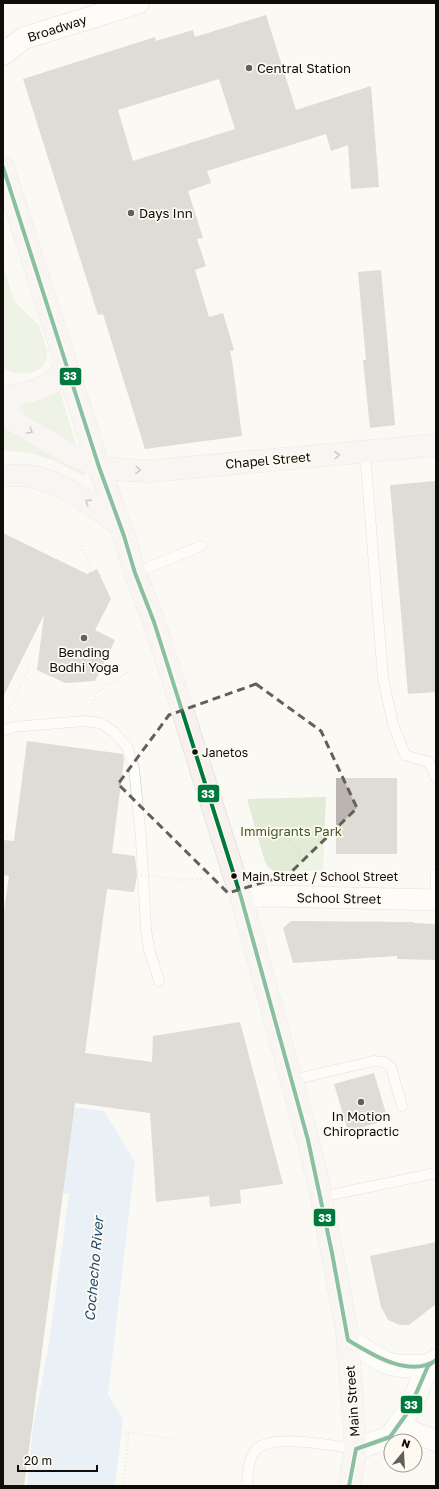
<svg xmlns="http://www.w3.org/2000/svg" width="439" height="1489" viewBox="0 0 439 1489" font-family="'Golos Text',sans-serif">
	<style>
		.green { fill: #e1ebd6 }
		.water { fill: #d2e7fa }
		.building { fill: #bcb5af; fill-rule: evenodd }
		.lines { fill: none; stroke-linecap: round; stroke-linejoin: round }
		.service-casing { stroke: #c4c2bd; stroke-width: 11 }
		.minor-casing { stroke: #c4c2bd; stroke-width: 22 }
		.tertiary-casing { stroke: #c4c2bd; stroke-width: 23 }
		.secondary-casing { stroke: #c4c2bd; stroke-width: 23 }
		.primary-casing { stroke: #d7d6d3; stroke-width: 23 }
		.path { stroke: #d9d9d7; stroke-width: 2.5; stroke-dasharray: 1 3; stroke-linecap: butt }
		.service { stroke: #fefefd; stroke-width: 10 }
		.minor { stroke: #fefefd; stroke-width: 21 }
		.tertiary { stroke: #fefefd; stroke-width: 22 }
		.secondary { stroke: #fefefd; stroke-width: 22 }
		.primary { stroke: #f7f0ef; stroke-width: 22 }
		.path-bridge { stroke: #d9d9d7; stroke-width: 2.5; stroke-dasharray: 1 3; stroke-linecap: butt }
		.bus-1-casing { stroke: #fefaf1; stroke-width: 7 }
		.bus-1 { stroke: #00793e; stroke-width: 4 }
		.oneway { stroke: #9b9593 }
		.marked { fill: none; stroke: #62605b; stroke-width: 3; stroke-dasharray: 8 5; stroke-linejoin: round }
		.poi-dot { fill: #62605b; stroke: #fefaf1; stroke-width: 1.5 }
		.bus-dot { fill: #100d09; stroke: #fefaf1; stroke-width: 1.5 }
		.labels { text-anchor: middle; stroke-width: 3.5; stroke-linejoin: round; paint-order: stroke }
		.bus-label { font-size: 12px; fill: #100d09; stroke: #fefaf1; text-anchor: start }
		.street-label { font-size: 13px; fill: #100d09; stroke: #fefaf1 }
		.poi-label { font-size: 13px; fill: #100d09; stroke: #fefaf1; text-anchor: start }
		.park-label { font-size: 13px; fill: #3f5926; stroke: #fefaf1 }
		.water-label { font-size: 14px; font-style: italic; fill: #1f4c73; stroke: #fefaf1 }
		.line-badge { stroke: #fefaf1; stroke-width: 1.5 }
		.badge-label { font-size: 11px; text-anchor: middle; font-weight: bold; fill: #fff }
	</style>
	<rect width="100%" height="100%" fill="#fbf9f4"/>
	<path class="green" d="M 3,264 L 14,301 L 39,325 L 47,350 L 47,359 L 43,366 L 35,372 L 19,374 L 10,372 L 3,367 Z
		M 60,391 L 76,444 L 24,414 L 19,403 Z
		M 3,417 L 84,468 L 85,477 C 57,461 36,451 3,451 Z
		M 326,797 L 323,871 L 274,871 L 269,868 L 265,862 L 247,799 Z"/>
	<path class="water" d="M 3,1097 L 104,1111 L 135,1162 L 108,1395 L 123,1419 L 115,1486 L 27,1486 L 33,1426 L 49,1343 L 69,1194 L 3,1184 Z"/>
	<path class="building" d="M 266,15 L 296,110 L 371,86 L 379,187 L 351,189 L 348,145 L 331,151 L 326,134 L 207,171 L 211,183 L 188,191 L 203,238 L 197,239 L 206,266 L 195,270 L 209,317 L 223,313 L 234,350 L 230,351 L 232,360 L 242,436 L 145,449 L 103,314 L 98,315 L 23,79 L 155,37 L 156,41 L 193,30 L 195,37 ZM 219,79 L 235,129 L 133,161 L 118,110 Z
		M 381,270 L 395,425 L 370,428 L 363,360 L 366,360 L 358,272 Z
		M 436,481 L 436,692 L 408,694 L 390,485 Z
		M 3,533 L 87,574 L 97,569 L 111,599 L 95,630 L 115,640 L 95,681 L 65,683 L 37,670 L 44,615 L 3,697 Z
		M 27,741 L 123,754 L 124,760 L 112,853 L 135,856 L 137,876 L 134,892 L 107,889 L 85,1053 L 152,1062 L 153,1036 L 240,1022 L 283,1184 L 240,1190 L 241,1203 L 210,1207 L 209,1196 L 156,1202 L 150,1113 L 75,1103 L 24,1486 L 3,1486 L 3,917 L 9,876 L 3,875 L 3,840 L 14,841 Z
		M 336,778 L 397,778 L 397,854 L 336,854 Z
		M 291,921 L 414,922 L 414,923 L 436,924 L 436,960 L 397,959 L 397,956 L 293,963 L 283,928 Z
		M 374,1073 L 388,1120 L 348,1131 L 334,1084 Z
		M 436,1242 L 436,1304 L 409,1325 L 400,1325 L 388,1320 L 381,1307 L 370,1256 Z"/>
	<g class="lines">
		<defs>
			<path id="service" d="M 365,452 L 383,678 L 393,724 L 405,755 L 429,762 L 436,778
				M 135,573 L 201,546
				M 3,731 L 13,727 L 84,721 L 100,723 L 114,732 L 127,747 L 134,768 L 141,838 L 146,929 L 149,949 L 159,981
				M 435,900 L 436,874
				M 292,1080 L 374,1061 L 384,1062 L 391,1067 L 402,1106
				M 321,1197 L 436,1173
				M 247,1486 C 248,1475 248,1455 258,1448 C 276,1434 333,1446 356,1449"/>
			<path id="minor" d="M 241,897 L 272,896 L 436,900
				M 398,1426 L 436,1441"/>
			<path id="tertiary" d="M 3,54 L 24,38 L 138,3"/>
			<path id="secondary" d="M 348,1340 L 386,1363 L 401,1366 L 428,1366
				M 356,1449 L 390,1437 L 408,1412 L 428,1366 L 436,1360"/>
			<path id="primary" d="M 3,167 L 99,467 L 124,536 L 135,573 L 154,622 L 178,696 L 241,897 L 308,1140 L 320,1189 L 347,1332 L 356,1449 L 349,1486
				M 3,398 L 30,392 L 51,384 L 67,366
				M 3,403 L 15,422 L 72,455 L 99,467 L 126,470 L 151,471 L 436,445
				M 3,476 C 11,476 20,474 28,476 C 62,481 92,505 120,525"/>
		</defs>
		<use href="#service" class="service-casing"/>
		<use href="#minor" class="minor-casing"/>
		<use href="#tertiary" class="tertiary-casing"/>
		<use href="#secondary" class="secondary-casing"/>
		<use href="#primary" class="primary-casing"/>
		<path class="path" d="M 80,542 L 92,571
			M 100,576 L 103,574
			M 92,704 L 97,692 L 133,669
			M 9,709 L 30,666
			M 3,836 L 14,837
			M 254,838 L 269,835 L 276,835 L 294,844 L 299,850 L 301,873
			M 180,880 L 202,879
			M 125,1432 L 174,1439
			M 123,1486 L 129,1432"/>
		<use href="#service" class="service"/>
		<use href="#minor" class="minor"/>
		<use href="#tertiary" class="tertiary"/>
		<use href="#secondary" class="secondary"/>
		<use href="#primary" class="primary"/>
		<path class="path-bridge" d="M 137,874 L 180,880"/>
		<defs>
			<path id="bus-1" d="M 3,167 L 99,467 L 124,536 L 135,573 L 154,622 L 241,897 L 308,1140 L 332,1253 L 348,1340 C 371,1354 410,1379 436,1360
				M 349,1486 L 356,1449 L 390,1437 L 408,1412 L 428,1366 L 436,1360"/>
		</defs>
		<use href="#bus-1" class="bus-1-casing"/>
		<use href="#bus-1" class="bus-1"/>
	</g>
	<defs><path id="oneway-chevron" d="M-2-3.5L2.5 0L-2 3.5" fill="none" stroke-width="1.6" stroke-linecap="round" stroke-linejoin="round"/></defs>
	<g class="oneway">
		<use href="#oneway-chevron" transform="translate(30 431) rotate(31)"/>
		<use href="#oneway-chevron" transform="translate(337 455) rotate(-5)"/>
		<use href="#oneway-chevron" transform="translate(138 470) rotate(2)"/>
		<use href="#oneway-chevron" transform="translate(88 502) rotate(-147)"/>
	</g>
	<path d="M0 0H439V1489H0ZM 256,684 L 321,731 L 357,808 L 288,875 L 228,893 L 118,784 L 169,715 Z" fill="#fbf9f4" fill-opacity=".55" fill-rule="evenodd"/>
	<path class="marked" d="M 256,684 L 321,731 L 357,808 L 288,875 L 228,893 L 118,784 L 169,715 Z"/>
	<g class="poi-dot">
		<circle cx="249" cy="68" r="4"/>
		<circle cx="131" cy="213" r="4"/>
		<circle cx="84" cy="638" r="4"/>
		<circle cx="361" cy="1102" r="4"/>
	</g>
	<g class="bus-dot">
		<circle cx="195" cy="752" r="3.5"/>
		<circle cx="234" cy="876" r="3.5"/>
	</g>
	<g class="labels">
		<g class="bus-label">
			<text x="202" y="757">Janetos</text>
			<text x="242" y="881">Main Street / School Street</text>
		</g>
		<g class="street-label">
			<text transform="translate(57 28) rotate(-18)" y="5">Broadway</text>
			<text transform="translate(268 460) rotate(-5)" y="5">Chapel Street</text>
			<text transform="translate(339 898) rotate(1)" y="5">School Street</text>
			<text transform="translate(352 1401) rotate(-94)" y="5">Main Street</text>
		</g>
		<g class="poi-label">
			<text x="257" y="73">Central Station</text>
			<text x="139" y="218">Days Inn</text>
			<text x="84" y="657" text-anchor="middle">Bending<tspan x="84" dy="15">Bodhi Yoga</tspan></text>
			<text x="361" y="1121" text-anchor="middle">In Motion<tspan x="361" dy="15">Chiropractic</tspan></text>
		</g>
		<g class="park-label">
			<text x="291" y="836">Immigrants Park</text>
		</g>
		<g class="water-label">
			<text transform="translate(94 1269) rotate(-85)" y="5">Cochecho River</text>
		</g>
	</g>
	<g class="line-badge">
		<rect x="59" y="367" width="23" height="19" rx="4" fill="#00793e"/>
		<rect x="197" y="784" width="23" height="19" rx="4" fill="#00793e"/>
		<rect x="313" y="1208" width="23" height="19" rx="4" fill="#00793e"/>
		<rect x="400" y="1395" width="23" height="19" rx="4" fill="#00793e"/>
	</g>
	<g class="badge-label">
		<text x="70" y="380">33</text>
		<text x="208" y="798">33</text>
		<text x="325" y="1222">33</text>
		<text x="411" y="1409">33</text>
	</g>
	<rect width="439" height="1489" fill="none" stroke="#100d09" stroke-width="8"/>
	<g transform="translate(403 1453) rotate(18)"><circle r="19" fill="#fefaf1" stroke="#9f9b94"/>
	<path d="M0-3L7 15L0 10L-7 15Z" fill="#62605b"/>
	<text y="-6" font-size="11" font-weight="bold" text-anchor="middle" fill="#100d09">N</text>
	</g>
	<path d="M18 1465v6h79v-6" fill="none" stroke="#100d09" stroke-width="2"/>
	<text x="24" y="1465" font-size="12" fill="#100d09" stroke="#fefaf1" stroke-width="3" paint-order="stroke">20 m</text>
</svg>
